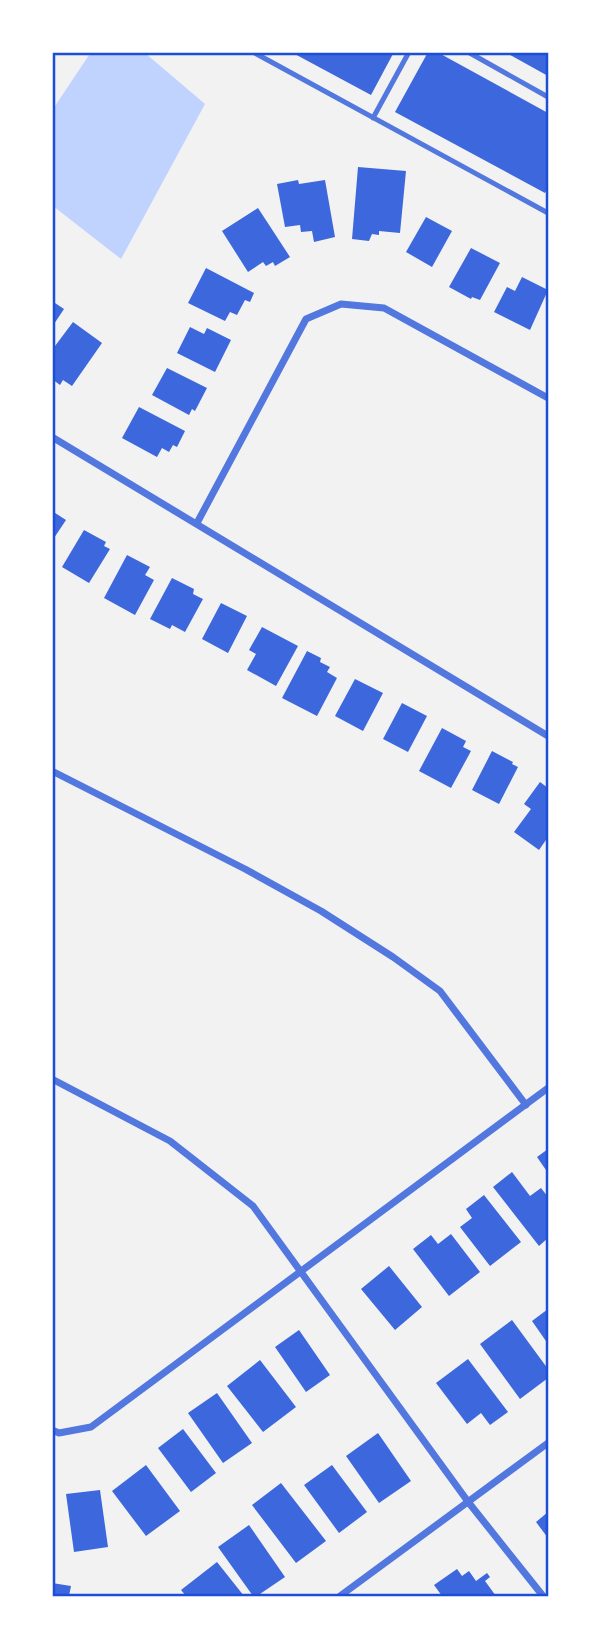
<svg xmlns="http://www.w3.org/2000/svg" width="601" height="1649" viewBox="0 0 601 1649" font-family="'Archivo Narrow',sans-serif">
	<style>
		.water { fill: #bfd3fe }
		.building { fill: #3d67dc }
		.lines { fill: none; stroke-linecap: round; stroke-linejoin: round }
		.service { stroke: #5277de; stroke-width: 5 }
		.minor { stroke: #5277de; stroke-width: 7 }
		.neatline { fill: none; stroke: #1d4ed8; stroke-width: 2.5 }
	</style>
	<rect width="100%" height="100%" fill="#f2f2f2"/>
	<path class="water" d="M 91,52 L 145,53 L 205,104 L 121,259 L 53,206 L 53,109 Z"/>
	<path class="building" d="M 291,52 L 394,52 L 371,95 Z
		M 428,52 L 437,52 L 548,113 L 548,187 L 545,193 L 395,112 Z
		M 505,52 L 548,52 L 548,76 Z
		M 358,167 L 406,171 L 400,233 L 379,231 L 379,235 L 372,234 L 369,241 L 352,239 Z
		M 298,180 L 299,184 L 325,180 L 335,237 L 314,242 L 312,231 L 301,232 L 300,225 L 285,227 L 277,184 Z
		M 258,208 L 290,257 L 275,266 L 273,262 L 266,266 L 263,262 L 248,272 L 222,231 Z
		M 426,217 L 452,231 L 432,267 L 406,252 Z
		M 471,248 L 500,263 L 480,300 L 472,297 L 471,299 L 449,287 Z
		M 206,268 L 254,293 L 250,302 L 245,300 L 237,315 L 230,312 L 225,321 L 188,303 Z
		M 522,277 L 548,290 L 530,330 L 494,312 L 507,287 L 515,291 Z
		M 52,301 L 64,309 L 52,327 Z
		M 73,322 L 102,343 L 72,386 L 63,380 L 60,385 L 52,379 L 52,350 Z
		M 190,327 L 204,334 L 207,328 L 231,340 L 215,372 L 177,353 Z
		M 167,368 L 207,388 L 195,411 L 192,409 L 189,415 L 152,395 Z
		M 139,407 L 185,431 L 177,447 L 173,445 L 169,452 L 162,448 L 157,457 L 122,438 Z
		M 52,511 L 66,520 L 52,541 Z
		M 84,530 L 106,542 L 104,546 L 110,549 L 89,583 L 62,567 Z
		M 127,555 L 150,567 L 145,575 L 154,580 L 135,615 L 104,598 Z
		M 172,578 L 194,589 L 193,594 L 203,599 L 185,632 L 172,625 L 170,629 L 150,619 Z
		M 221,603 L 247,616 L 228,653 L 202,639 Z
		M 262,627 L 298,646 L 276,686 L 247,670 L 256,654 L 249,650 Z
		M 307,651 L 321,658 L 320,662 L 330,667 L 327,672 L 337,678 L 317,716 L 282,698 Z
		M 355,679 L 383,693 L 363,731 L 335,716 Z
		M 402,703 L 427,716 L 408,752 L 383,739 Z
		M 442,728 L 466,741 L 463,747 L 471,751 L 451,788 L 419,771 Z
		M 492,751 L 513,762 L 512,764 L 518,767 L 499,804 L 472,790 Z
		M 540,782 L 548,788 L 548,837 L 539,850 L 514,832 L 531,809 L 524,804 Z
		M 548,1149 L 548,1173 L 537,1157 Z
		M 512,1172 L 530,1196 L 541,1188 L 548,1197 L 548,1238 L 539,1246 L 493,1187 Z
		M 484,1195 L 521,1242 L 490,1266 L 460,1227 L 472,1218 L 466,1209 Z
		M 451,1234 L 480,1272 L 449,1296 L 413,1249 L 431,1235 L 438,1244 Z
		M 389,1266 L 422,1307 L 395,1330 L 361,1289 Z
		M 548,1309 L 548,1344 L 532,1321 Z
		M 512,1320 L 548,1369 L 548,1378 L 520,1399 L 480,1344 Z
		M 299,1330 L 330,1375 L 306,1392 L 275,1347 Z
		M 468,1359 L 508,1412 L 490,1425 L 481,1413 L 467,1424 L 436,1383 Z
		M 260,1360 L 296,1407 L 263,1432 L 227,1386 Z
		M 217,1393 L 252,1443 L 223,1463 L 188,1413 Z
		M 183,1429 L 216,1473 L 191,1492 L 158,1448 Z
		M 378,1433 L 411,1481 L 379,1503 L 346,1456 Z
		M 146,1465 L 180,1511 L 146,1536 L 112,1491 Z
		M 332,1465 L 367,1512 L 339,1533 L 304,1485 Z
		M 281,1483 L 326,1541 L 296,1563 L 252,1505 Z
		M 100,1490 L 108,1547 L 74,1552 L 66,1494 Z
		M 548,1512 L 548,1538 L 536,1522 Z
		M 249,1525 L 285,1577 L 257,1596 L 253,1596 L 218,1547 Z
		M 217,1562 L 244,1596 L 186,1596 L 181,1590 Z
		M 457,1569 L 462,1576 L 469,1571 L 476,1581 L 487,1573 L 490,1577 L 485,1581 L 496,1596 L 442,1596 L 434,1585 Z
		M 52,1583 L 71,1586 L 69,1596 L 52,1596 Z"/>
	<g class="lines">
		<path class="service" d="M 253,52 L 548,213
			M 468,52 L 548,97
			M 373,118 L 409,52"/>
		<path class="minor" d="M 52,437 L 548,736
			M 197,523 L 306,319 L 341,304 L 384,308 L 548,398
			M 52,771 L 245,869 L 321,911 L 393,957 L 440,991 L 526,1105
			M 52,1079 L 170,1141 L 253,1206 L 469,1503 L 543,1596
			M 52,1430 L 59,1433 L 91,1427 L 548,1088
			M 340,1596 L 548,1443"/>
	</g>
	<rect width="601" height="1649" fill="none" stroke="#ffffff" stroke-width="108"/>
	<rect x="54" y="54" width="493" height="1541" class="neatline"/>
</svg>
